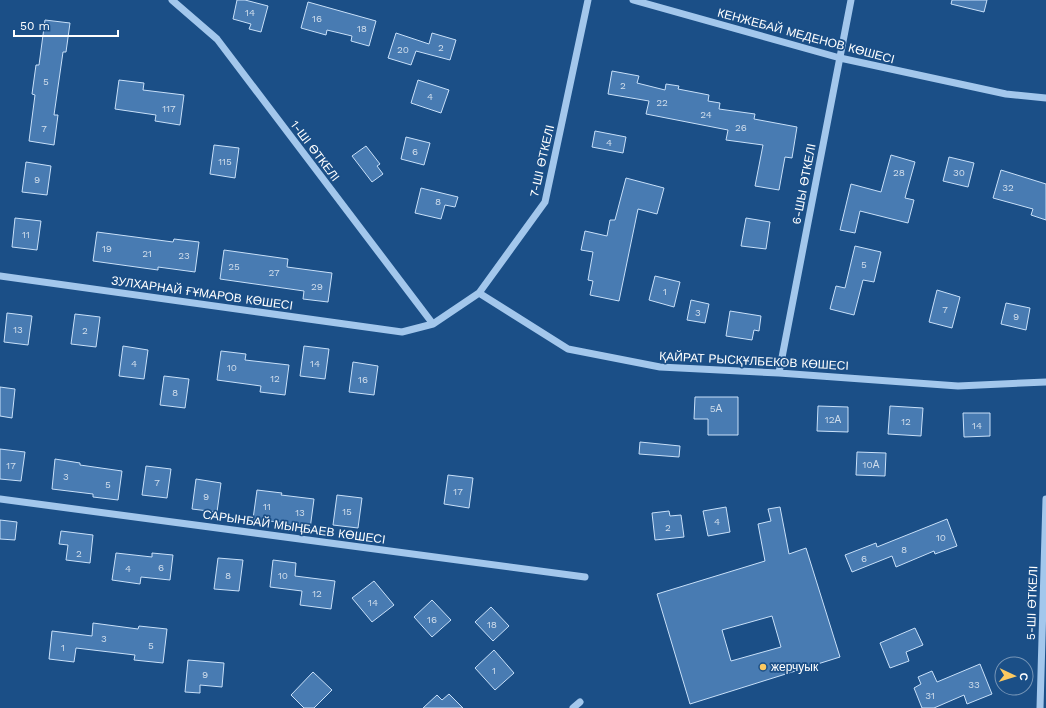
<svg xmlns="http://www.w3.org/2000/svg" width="1046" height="708" viewBox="0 0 1046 708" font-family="'Work Sans',sans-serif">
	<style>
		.building { fill: #487bb2; stroke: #c8e0f9; fill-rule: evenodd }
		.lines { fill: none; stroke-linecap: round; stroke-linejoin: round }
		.minor { stroke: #a3c7ec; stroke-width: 7 }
		.poi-dot { fill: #fdc960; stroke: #1b4f87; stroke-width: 1.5 }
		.labels { text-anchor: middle; stroke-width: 3.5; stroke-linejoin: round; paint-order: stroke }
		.number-label { font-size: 10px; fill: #d1deec }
		.street-label { font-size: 12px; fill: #fff; stroke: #1b4f87 }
		.poi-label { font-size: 12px; fill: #fff; stroke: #1b4f87; text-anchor: start }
	</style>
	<rect width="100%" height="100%" fill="#1b4f87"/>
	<path class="building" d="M 237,0 L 245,0 L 268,6 L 261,32 L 249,29 L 251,24 L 233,19 Z
		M 952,0 L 987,0 L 984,12 L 951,4 Z
		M 308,2 L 376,21 L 369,46 L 351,41 L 352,36 L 327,30 L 326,35 L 301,28 Z
		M 45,20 L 70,23 L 66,52 L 63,52 L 54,115 L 58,115 L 54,145 L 29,141 L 35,95 L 32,94 L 36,65 L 39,65 Z
		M 396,33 L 429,44 L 432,33 L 456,40 L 450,60 L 416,51 L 411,65 L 388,58 Z
		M 612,71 L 639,76 L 637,83 L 665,90 L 666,84 L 679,86 L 678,89 L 709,95 L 708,101 L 720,103 L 719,109 L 755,114 L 754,119 L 797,127 L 792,158 L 785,157 L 779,190 L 755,186 L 763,145 L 726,140 L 728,130 L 646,114 L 649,101 L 608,94 Z
		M 119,80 L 144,83 L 143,90 L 184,95 L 180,125 L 155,121 L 156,115 L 115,109 Z
		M 418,80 L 449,90 L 441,113 L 411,103 Z
		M 595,131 L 626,137 L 623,153 L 592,147 Z
		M 406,137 L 430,143 L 424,165 L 401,159 Z
		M 214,145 L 239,148 L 235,178 L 210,174 Z
		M 366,146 L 380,164 L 377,166 L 383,174 L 372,182 L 352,156 Z
		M 891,155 L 915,162 L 905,198 L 914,200 L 908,223 L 860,211 L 855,233 L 840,230 L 851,184 L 881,192 Z
		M 949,157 L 974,163 L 968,187 L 943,181 Z
		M 26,162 L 51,166 L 47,195 L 22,192 Z
		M 1001,170 L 1046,184 L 1046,220 L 1031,215 L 1033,209 L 993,198 Z
		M 626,178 L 664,188 L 657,214 L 638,209 L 619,301 L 590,295 L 593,281 L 588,280 L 593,252 L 581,250 L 585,231 L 607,236 L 610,220 L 615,220 Z
		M 421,188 L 458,197 L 455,207 L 445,205 L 441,219 L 415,213 Z
		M 15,218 L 41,221 L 37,250 L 12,247 Z
		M 746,218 L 770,222 L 766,249 L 741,246 Z
		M 97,232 L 173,242 L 174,239 L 199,242 L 195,272 L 158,267 L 158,270 L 93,261 Z
		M 855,246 L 881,252 L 874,282 L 863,280 L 854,315 L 830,309 L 836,286 L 845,288 Z
		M 224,250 L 288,259 L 287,267 L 332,273 L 328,302 L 303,299 L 304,291 L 220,279 Z
		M 655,276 L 680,282 L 674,307 L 649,300 Z
		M 937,290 L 960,297 L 952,328 L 929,322 Z
		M 691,300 L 709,304 L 705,323 L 687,320 Z
		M 1006,303 L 1030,308 L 1026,330 L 1001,324 Z
		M 730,311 L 761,316 L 759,331 L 754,330 L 752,340 L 726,336 Z
		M 7,313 L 32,316 L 28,345 L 4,342 Z
		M 75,314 L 100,317 L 96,347 L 71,344 Z
		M 123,346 L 148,350 L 144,379 L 119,376 Z
		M 304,346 L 329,349 L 325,379 L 300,376 Z
		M 221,351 L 246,354 L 245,360 L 289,365 L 285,395 L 260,392 L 261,386 L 217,380 Z
		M 353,362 L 378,366 L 374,395 L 349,392 Z
		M 164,376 L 189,379 L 185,408 L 160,405 Z
		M 0,387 L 15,389 L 12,418 L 0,416 Z
		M 695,397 L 738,397 L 738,435 L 708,435 L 708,419 L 694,419 Z
		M 818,406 L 848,407 L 848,432 L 817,431 Z
		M 890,406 L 923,408 L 921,436 L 888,434 Z
		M 963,413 L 990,413 L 990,436 L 964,437 Z
		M 640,442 L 680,446 L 679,457 L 639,454 Z
		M 0,449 L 25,452 L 21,481 L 0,479 Z
		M 857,452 L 886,453 L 885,476 L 856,475 Z
		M 55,459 L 80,463 L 80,465 L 122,471 L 118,500 L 93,497 L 93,494 L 52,489 Z
		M 146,466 L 171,469 L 167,498 L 142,495 Z
		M 448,475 L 473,478 L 469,508 L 444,504 Z
		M 196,479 L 221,483 L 217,512 L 192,509 Z
		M 257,490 L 282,493 L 281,495 L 314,499 L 310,529 L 285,526 L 286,523 L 253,519 Z
		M 337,495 L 362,498 L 358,528 L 333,525 Z
		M 726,507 L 730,532 L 708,536 L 703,511 Z
		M 780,507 L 789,554 L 806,548 L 840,657 L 690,704 L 657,594 L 765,561 L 758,524 L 771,521 L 768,509 ZM 772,616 L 781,647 L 731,661 L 722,630 Z
		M 669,511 L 670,516 L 681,515 L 684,537 L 655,540 L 652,513 Z
		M 947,519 L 957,546 L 935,554 L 934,551 L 896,567 L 892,556 L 852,572 L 845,555 L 876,543 L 877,547 Z
		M 0,520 L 17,522 L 15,540 L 0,539 Z
		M 61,531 L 93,535 L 90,563 L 66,560 L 68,545 L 59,544 Z
		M 116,553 L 152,557 L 152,553 L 173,555 L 170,580 L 141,577 L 140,584 L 112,580 Z
		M 218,558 L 243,560 L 239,591 L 214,589 Z
		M 273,560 L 296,563 L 295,576 L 335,581 L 331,609 L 300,605 L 302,591 L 270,587 Z
		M 374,581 L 394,605 L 372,622 L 352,598 Z
		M 432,600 L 451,620 L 432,637 L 414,617 Z
		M 491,607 L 509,626 L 493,641 L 475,622 Z
		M 93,623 L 138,629 L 139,626 L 167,629 L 163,663 L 134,660 L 135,655 L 76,648 L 74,662 L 49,659 L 52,631 L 92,636 Z
		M 915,628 L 923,645 L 906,652 L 909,661 L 890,668 L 880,643 Z
		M 494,650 L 514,673 L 495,690 L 475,668 Z
		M 188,660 L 224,663 L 222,687 L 200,685 L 200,693 L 185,692 Z
		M 980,664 L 992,694 L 967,704 L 964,695 L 934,708 L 922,708 L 914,688 L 921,684 L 918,677 L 932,671 L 937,682 Z
		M 313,672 L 332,690 L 314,708 L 304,708 L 291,695 Z
		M 449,694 L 463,708 L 423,708 L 437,695 L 442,700 Z"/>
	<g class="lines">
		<path class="minor" d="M 172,0 L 217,39 L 433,324
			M 633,0 L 840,58 L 1006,94 L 1046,98
			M 0,276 L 402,332 L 433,324 L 479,293 L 545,202 L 588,0
			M 479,293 L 568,349 L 660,367 L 779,373 L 958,386 L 1046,382
			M 779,373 L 851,0
			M 0,499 L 585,577
			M 573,708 L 580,702
			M 1040,708 L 1046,499"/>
	</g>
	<circle class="poi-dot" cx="763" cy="667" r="4"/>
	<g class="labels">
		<g class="number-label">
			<text x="250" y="16">14</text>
			<text x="317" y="22">16</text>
			<text x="362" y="32">18</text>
			<text x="441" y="51">2</text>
			<text x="403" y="53">20</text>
			<text x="46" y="85">5</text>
			<text x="623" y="89">2</text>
			<text x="430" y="100">4</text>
			<text x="662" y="106">22</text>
			<text x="169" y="112">117</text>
			<text x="706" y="118">24</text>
			<text x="741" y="131">26</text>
			<text x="44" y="132">7</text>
			<text x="609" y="146">4</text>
			<text x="415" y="155">6</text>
			<text x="225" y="165">115</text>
			<text x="899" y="176">28</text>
			<text x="959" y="176">30</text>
			<text x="37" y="183">9</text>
			<text x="1008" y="191">32</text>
			<text x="438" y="205">8</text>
			<text x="26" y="238">11</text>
			<text x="107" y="252">19</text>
			<text x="147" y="257">21</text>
			<text x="184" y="259">23</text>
			<text x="864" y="268">5</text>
			<text x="234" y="270">25</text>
			<text x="274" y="276">27</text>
			<text x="317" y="290">29</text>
			<text x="665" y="295">1</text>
			<text x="945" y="313">7</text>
			<text x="698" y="316">3</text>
			<text x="1016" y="320">9</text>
			<text x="18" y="333">13</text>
			<text x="85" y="334">2</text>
			<text x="134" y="367">4</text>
			<text x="315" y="367">14</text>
			<text x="232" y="371">10</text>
			<text x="275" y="382">12</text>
			<text x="363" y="383">16</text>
			<text x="175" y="396">8</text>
			<text x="716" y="412">5А</text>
			<text x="833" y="423">12А</text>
			<text x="906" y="425">12</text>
			<text x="977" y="429">14</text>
			<text x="871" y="468">10А</text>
			<text x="11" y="469">17</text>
			<text x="66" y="480">3</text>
			<text x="157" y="486">7</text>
			<text x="108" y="488">5</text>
			<text x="458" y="495">17</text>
			<text x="206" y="500">9</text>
			<text x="267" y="510">11</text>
			<text x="347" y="515">15</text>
			<text x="300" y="516">13</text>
			<text x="717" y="525">4</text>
			<text x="668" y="531">2</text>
			<text x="941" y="541">10</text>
			<text x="904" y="553">8</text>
			<text x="79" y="557">2</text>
			<text x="864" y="562">6</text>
			<text x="161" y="571">6</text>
			<text x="128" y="572">4</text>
			<text x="228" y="579">8</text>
			<text x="283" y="579">10</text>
			<text x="317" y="597">12</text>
			<text x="373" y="606">14</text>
			<text x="432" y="623">16</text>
			<text x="492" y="628">18</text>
			<text x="104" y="642">3</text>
			<text x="151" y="649">5</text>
			<text x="63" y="651">1</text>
			<text x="494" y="674">1</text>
			<text x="205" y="678">9</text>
			<text x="974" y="688">33</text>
			<text x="930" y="699">31</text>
		</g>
		<g class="street-label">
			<text transform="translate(806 36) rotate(15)" y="4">КЕНЖЕБАЙ МЕДЕНОВ КӨШЕСІ</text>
			<text transform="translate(315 151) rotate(53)" y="4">1-ШІ ӨТКЕЛІ</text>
			<text transform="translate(542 161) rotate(-77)" y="4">7-ШІ ӨТКЕЛІ</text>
			<text transform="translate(804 184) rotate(-79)" y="4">6-ШЫ ӨТКЕЛІ</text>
			<text transform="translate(202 293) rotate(8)" y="4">ЗУЛХАРНАЙ ҒҰМАРОВ КӨШЕСІ</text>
			<text transform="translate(754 361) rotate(3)" y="4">ҚАЙРАТ РЫСҚҰЛБЕКОВ КӨШЕСІ</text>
			<text transform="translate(294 527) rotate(8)" y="4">САРЫНБАЙ МЫҢБАЕВ КӨШЕСІ</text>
			<text transform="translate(1032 603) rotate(-88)" y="4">5-ШІ ӨТКЕЛІ</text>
		</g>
		<g class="poi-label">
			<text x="771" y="671">жерчуык</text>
		</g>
	</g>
	<g transform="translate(1014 676) rotate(94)"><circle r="19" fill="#1b4f87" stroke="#7695b7"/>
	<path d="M0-3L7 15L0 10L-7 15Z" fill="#fdc960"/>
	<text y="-6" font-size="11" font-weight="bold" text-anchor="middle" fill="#ffffff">С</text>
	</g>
	<path d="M14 30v6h104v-6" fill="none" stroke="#ffffff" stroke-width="2"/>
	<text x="20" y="30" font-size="12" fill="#ffffff" stroke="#1b4f87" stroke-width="3" paint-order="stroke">50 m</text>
</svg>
